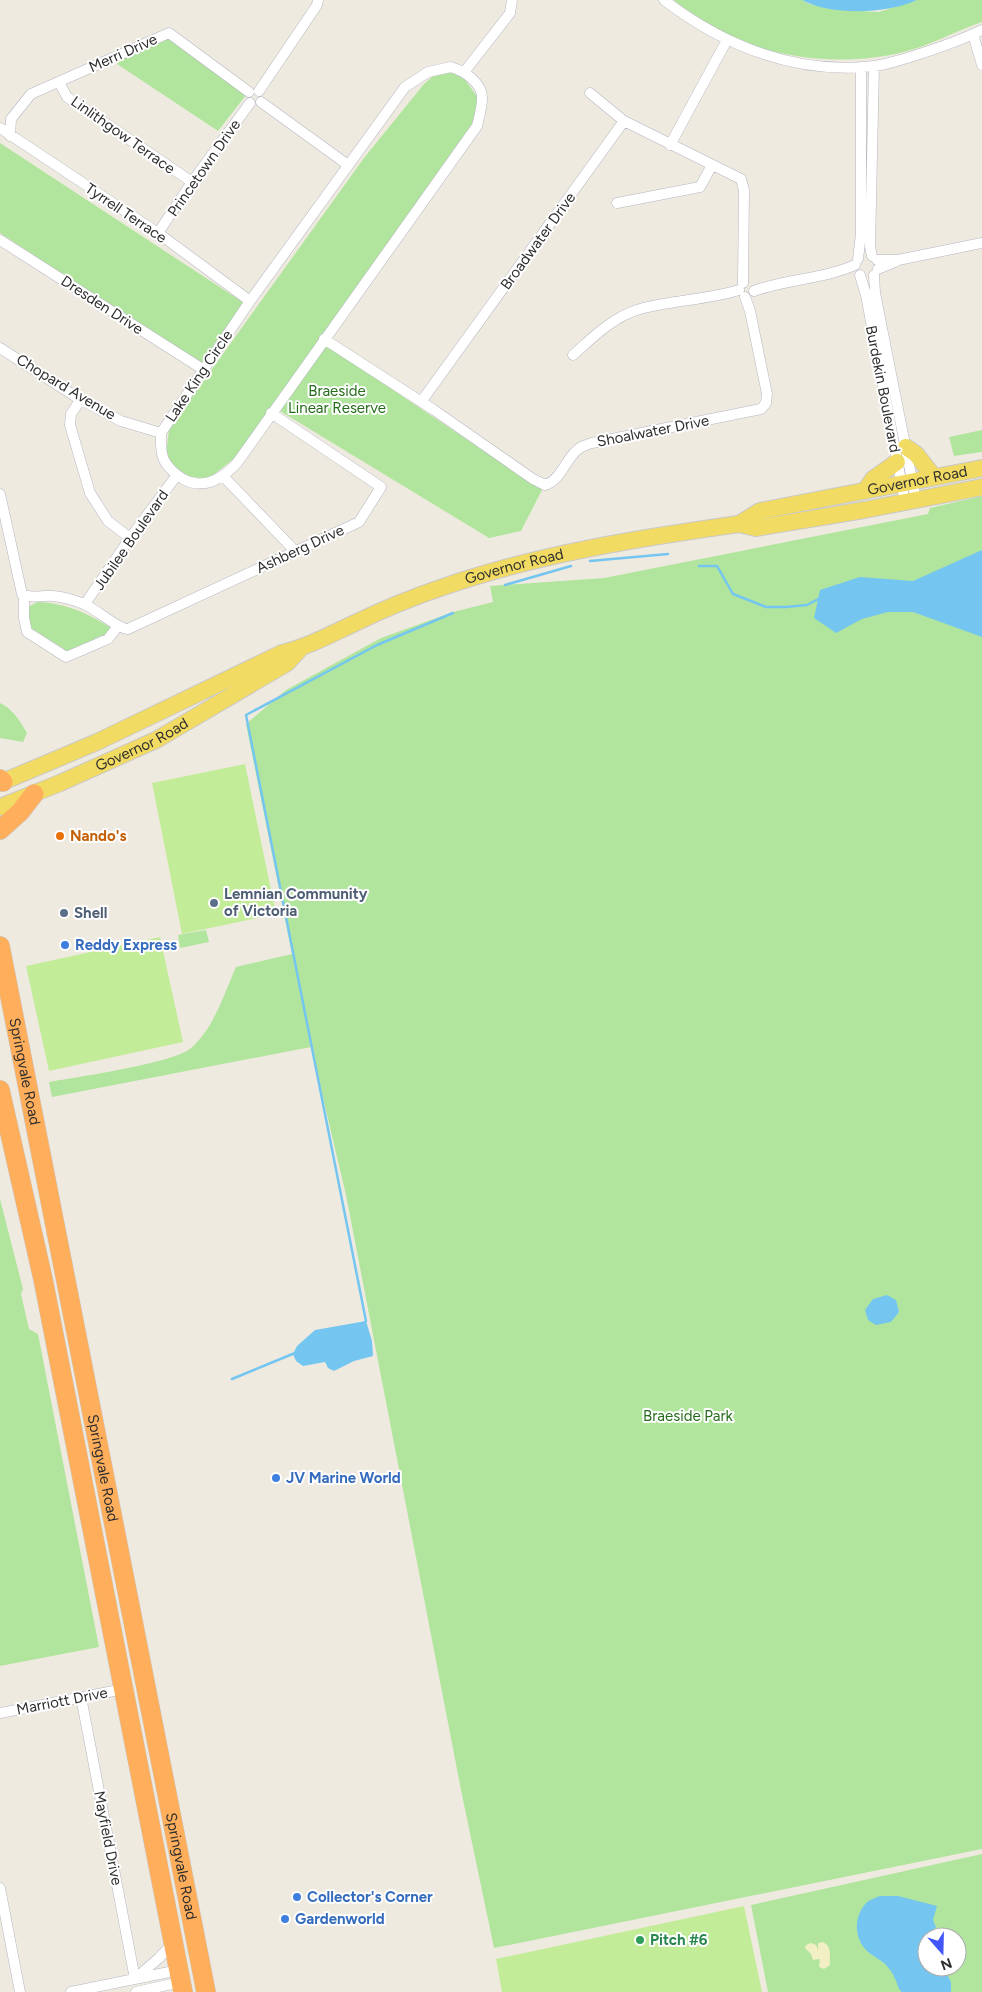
<svg xmlns="http://www.w3.org/2000/svg" width="982" height="1992" viewBox="0 0 982 1992" font-family="Figtree,sans-serif">
	<style>
		.green { fill: #b1e59d; fill-rule: evenodd }
		.sand { fill: #f3efc4 }
		.pitch { fill: #c3ec99 }
		.water { fill: #74c6f0 }
		.lines { fill: none; stroke-linecap: round; stroke-linejoin: round }
		.stream { stroke: #74c6f0; stroke-width: 2.5 }
		.street-casing { stroke: #b4b5c1; stroke-width: 11 }
		.primary-casing { stroke: #c9c9c9; stroke-width: 18 }
		.highway-casing { stroke: #c9c9c9; stroke-width: 20 }
		.street { stroke: #fff; stroke-width: 10 }
		.primary { stroke: #f2db62; stroke-width: 16 }
		.highway { stroke: #ffae5b; stroke-width: 19 }
		.food-dot { fill: #e8710a; stroke: #fff; stroke-width: 2 }
		.service-dot { fill: #5c6f8a; stroke: #fff; stroke-width: 2 }
		.shop-dot { fill: #3f7fe0; stroke: #fff; stroke-width: 2 }
		.leisure-dot { fill: #2e9e5b; stroke: #fff; stroke-width: 2 }
		.labels { text-anchor: middle; stroke-width: 4; stroke-linejoin: round; paint-order: stroke }
		.street-label { font-size: 15px; fill: #2e2e2e; stroke: #fff }
		.park-label { font-size: 15px; fill: #266d1b; stroke: #fff }
		.food-label { font-size: 15px; font-weight: bold; fill: #c56008; stroke: #fff; text-anchor: start }
		.service-label { font-size: 15px; font-weight: bold; fill: #4e5e75; stroke: #fff; text-anchor: start }
		.shop-label { font-size: 15px; font-weight: bold; fill: #366cbe; stroke: #fff; text-anchor: start }
		.leisure-label { font-size: 15px; font-weight: bold; fill: #27864d; stroke: #fff; text-anchor: start }
	</style>
	<rect width="100%" height="100%" fill="#efeae0"/>
	<path class="green" d="M 674,0 L 802,0 L 809,4 L 843,10 L 879,12 L 917,0 L 982,0 L 982,22 C 956,31 931,45 904,52 C 827,71 733,54 674,0 Z
		M 168,39 L 246,95 L 218,131 L 114,62 Z
		M 452,72 L 465,80 L 479,99 L 473,127 L 236,457 L 208,479 L 184,476 L 166,456 L 169,429 L 364,158 L 424,84 L 433,76 Z
		M 0,143 L 244,303 L 202,365 L 0,233 Z
		M 326,345 L 542,490 L 521,531 L 489,538 L 280,411 Z
		M 982,430 L 982,452 L 954,456 L 949,437 Z
		M 982,496 L 982,1849 L 494,1948 L 461,1790 L 346,1195 L 311,1047 L 52,1097 L 49,1082 C 77,1077 175,1063 191,1048 C 214,1028 224,994 236,967 L 292,954 L 246,724 L 286,690 L 381,638 L 453,612 L 493,602 L 490,586 L 604,578 L 928,514 L 930,508 Z
		M 37,602 C 66,603 87,613 111,628 L 105,638 L 103,635 L 81,645 L 67,654 L 64,649 L 36,631 L 34,633 L 32,631 L 27,608 Z
		M 0,703 C 13,709 20,721 27,733 L 23,742 L 0,738 Z
		M 206,930 L 209,942 L 180,948 L 178,935 Z
		M 0,1199 L 23,1289 L 21,1294 L 29,1329 L 38,1334 L 99,1647 L 0,1666 Z
		M 982,1854 L 982,1992 L 768,1992 L 751,1905 ZM 927,1937 L 957,1937 L 957,1967 L 927,1967 Z"/>
	<path class="sand" d="M 823,1942 C 833,1947 829,1956 830,1965 L 824,1969 L 819,1967 L 820,1959 L 813,1960 L 811,1954 L 805,1948 L 806,1945 L 811,1943 L 816,1945 L 818,1950 L 818,1943 Z"/>
	<path class="pitch" d="M 245,764 L 276,914 L 182,934 L 152,783 Z
		M 160,937 L 183,1042 L 49,1071 L 26,966 Z
		M 744,1906 L 762,1992 L 502,1992 L 496,1959 Z"/>
	<path class="water" d="M 802,0 L 917,0 C 888,14 831,16 802,0 Z
		M 982,550 L 982,637 L 913,612 L 888,612 L 862,619 L 836,633 L 814,618 L 820,590 L 860,577 L 913,581 Z
		M 887,1295 L 896,1300 L 899,1312 L 891,1322 L 876,1325 L 868,1320 L 865,1310 L 873,1299 Z
		M 366,1321 L 372,1341 L 373,1356 L 354,1361 L 334,1371 L 328,1368 L 325,1362 L 303,1366 L 296,1361 L 293,1354 L 297,1346 L 315,1330 Z
		M 880,1896 L 898,1896 L 937,1906 L 933,1920 L 936,1927 L 930,1934 L 932,1937 L 927,1937 L 927,1967 L 943,1967 L 951,1982 L 951,1992 L 902,1992 C 897,1988 898,1984 895,1979 C 893,1973 888,1967 884,1963 C 879,1959 873,1956 868,1952 C 854,1939 853,1918 866,1903 C 869,1900 875,1898 880,1896 Z"/>
	<g class="lines">
		<path class="stream" d="M 590,561 L 668,554
			M 699,566 L 717,566 L 733,594 L 766,607 L 786,607 L 807,605 L 822,597
			M 505,585 L 571,566
			M 365,1322 L 366,1321 L 246,715 L 377,645 L 453,613
			M 232,1379 L 295,1353"/>
		<defs>
			<path id="street" d="M 664,0 C 724,46 796,75 874,66 C 885,65 896,61 907,58 C 933,50 957,42 982,30
				M 973,34 L 982,65
				M 451,67 C 464,71 483,83 482,99 C 482,108 479,117 477,126 L 237,463 C 222,479 203,490 183,479 C 175,474 168,468 164,460 C 160,451 161,442 161,433 L 250,301 L 405,87 L 428,72 Z
				M 465,71 L 510,13 L 512,0
				M 59,82 L 67,97 L 192,182
				M 259,91 L 317,5 L 318,0
				M 590,93 L 624,121
				M 261,102 L 348,165
				M 0,128 L 158,233 L 250,301
				M 10,136 L 11,119 L 31,94 L 169,33 L 249,92
				M 670,145 L 727,40
				M 617,203 L 700,187 L 712,165
				M 158,233 L 192,182 L 250,103
				M 0,240 L 204,370
				M 872,256 L 870,247 L 874,66
				M 858,259 L 861,234 L 861,67
				M 877,260 L 898,260 L 982,243
				M 878,269 L 895,262
				M 860,275 L 866,295 L 905,502
				M 874,275 L 875,293 L 916,500
				M 754,291 C 787,279 823,279 855,265
				M 324,339 L 434,410 L 533,479 L 545,485 C 563,479 565,457 581,447 C 584,446 588,444 592,443 L 761,409 L 766,403 L 767,394 L 750,311 L 745,297
				M 0,348 L 78,398 L 121,421 L 161,433
				M 573,355 C 592,338 614,316 640,309 C 672,300 707,300 739,290
				M 81,399 L 71,414 L 70,425 L 90,493 L 108,521 L 130,538
				M 421,402 L 624,121 L 741,179 L 744,190 L 743,283
				M 223,476 L 295,551
				M 0,494 L 22,594 C 31,599 42,595 53,596 C 63,597 74,600 84,604 C 96,609 118,629 128,629 L 359,522 L 381,487 L 271,413
				M 24,596 L 24,618 L 27,632 L 66,657 L 108,639 L 118,626
				M 85,604 L 130,538 L 177,475
				M 81,1697 L 135,1979
				M 0,1713 L 124,1689
				M 0,1888 L 20,1992
				M 136,1978 L 159,1958 L 173,1943
				M 71,1992 L 179,1970
				M 136,1992 L 181,1982"/>
			<g id="primary">
				<path d="M 906,447 L 916,454 L 934,477"/>
				<path d="M 865,491 L 873,479 L 897,462"/>
				<path id="s1" d="M 739,524 L 760,511 L 982,468"/>
				<path id="s2" d="M 0,783 L 97,742 L 282,653 C 308,647 331,634 355,623 C 384,609 413,597 443,587 C 538,554 639,538 739,524 L 756,528 L 864,510 L 982,487"/>
				<path id="s3" d="M 0,807 L 60,783 L 156,740 L 287,663 L 300,649"/>
			</g>
			<g id="highway">
				<path d="M 0,779 L 3,782"/>
				<path d="M 0,830 L 20,812 L 34,794"/>
				<path id="s4" d="M 0,946 L 206,1992"/>
				<path d="M 0,1090 L 43,1279 L 183,1992"/>
			</g>
		</defs>
		<use href="#street" class="street-casing"/>
		<use href="#primary" class="primary-casing"/>
		<use href="#highway" class="highway-casing"/>
		<use href="#street" class="street"/>
		<use href="#primary" class="primary"/>
		<use href="#highway" class="highway"/>
	</g>
	<circle class="food-dot" cx="60" cy="836" r="5"/>
	<g class="service-dot">
		<circle cx="214" cy="903" r="5"/>
		<circle cx="64" cy="913" r="5"/>
	</g>
	<g class="shop-dot">
		<circle cx="65" cy="945" r="5"/>
		<circle cx="276" cy="1478" r="5"/>
		<circle cx="297" cy="1897" r="5"/>
		<circle cx="285" cy="1919" r="5"/>
	</g>
	<circle class="leisure-dot" cx="640" cy="1940" r="5"/>
	<g class="labels">
		<g class="street-label">
			<text transform="translate(123 53) rotate(-24)" y="5">Merri Drive</text>
			<text transform="translate(123 135) rotate(35)" y="5">Linlithgow Terrace</text>
			<text transform="translate(204 168) rotate(-55)" y="5">Princetown Drive</text>
			<text transform="translate(126 213) rotate(34)" y="5">Tyrrell Terrace</text>
			<text transform="translate(538 241) rotate(-54)" y="5">Broadwater Drive</text>
			<text transform="translate(102 305) rotate(33)" y="5">Dresden Drive</text>
			<text transform="translate(199 376) rotate(-56)" y="5">Lake King Circle</text>
			<text transform="translate(66 387) rotate(31)" y="5">Chopard Avenue</text>
			<text transform="translate(883 389) rotate(79)" y="5">Burdekin Boulevard</text>
			<text transform="translate(653 431) rotate(-11)" y="5">Shoalwater Drive</text>
			<text dy="5" stroke="none"><textPath href="#s1" startOffset="185">Governor Road</textPath></text>
			<text transform="translate(131 540) rotate(-55)" y="5">Jubilee Boulevard</text>
			<text transform="translate(300 549) rotate(-25)" y="5">Ashberg Drive</text>
			<text dy="5" stroke="none"><textPath href="#s2" startOffset="559">Governor Road</textPath></text>
			<text dy="5" stroke="none"><textPath href="#s3" startOffset="155">Governor Road</textPath></text>
			<text dy="5" stroke="none"><textPath href="#s4" startOffset="128">Springvale Road</textPath></text>
			<text dy="5" stroke="none"><textPath href="#s4" startOffset="532">Springvale Road</textPath></text>
			<text transform="translate(62 1701) rotate(-11)" y="5">Marriott Drive</text>
			<text transform="translate(108 1838) rotate(79)" y="5">Mayfield Drive</text>
			<text dy="5" stroke="none"><textPath href="#s4" startOffset="938">Springvale Road</textPath></text>
		</g>
		<g class="park-label">
			<text x="337" y="396">Braeside<tspan x="337" dy="17">Linear Reserve</tspan></text>
			<text x="688" y="1421">Braeside Park</text>
		</g>
		<g class="food-label">
			<text x="70" y="841">Nando's</text>
		</g>
		<g class="service-label">
			<text x="224" y="899">Lemnian Community<tspan x="224" dy="17">of Victoria</tspan></text>
			<text x="74" y="918">Shell</text>
		</g>
		<g class="shop-label">
			<text x="75" y="950">Reddy Express</text>
			<text x="286" y="1483">JV Marine World</text>
			<text x="307" y="1902">Collector's Corner</text>
			<text x="295" y="1924">Gardenworld</text>
		</g>
		<g class="leisure-label">
			<text x="650" y="1945">Pitch #6</text>
		</g>
	</g>
	<g transform="translate(942 1952) rotate(160)"><circle r="24" fill="#ffffff" stroke="#ababab"/>
	<path d="M0-4L9 19L0 12L-9 19Z" fill="#4256fb"/>
	<text y="-8" font-size="14" font-weight="bold" text-anchor="middle" fill="#2e2e2e">N</text>
	</g>
</svg>
